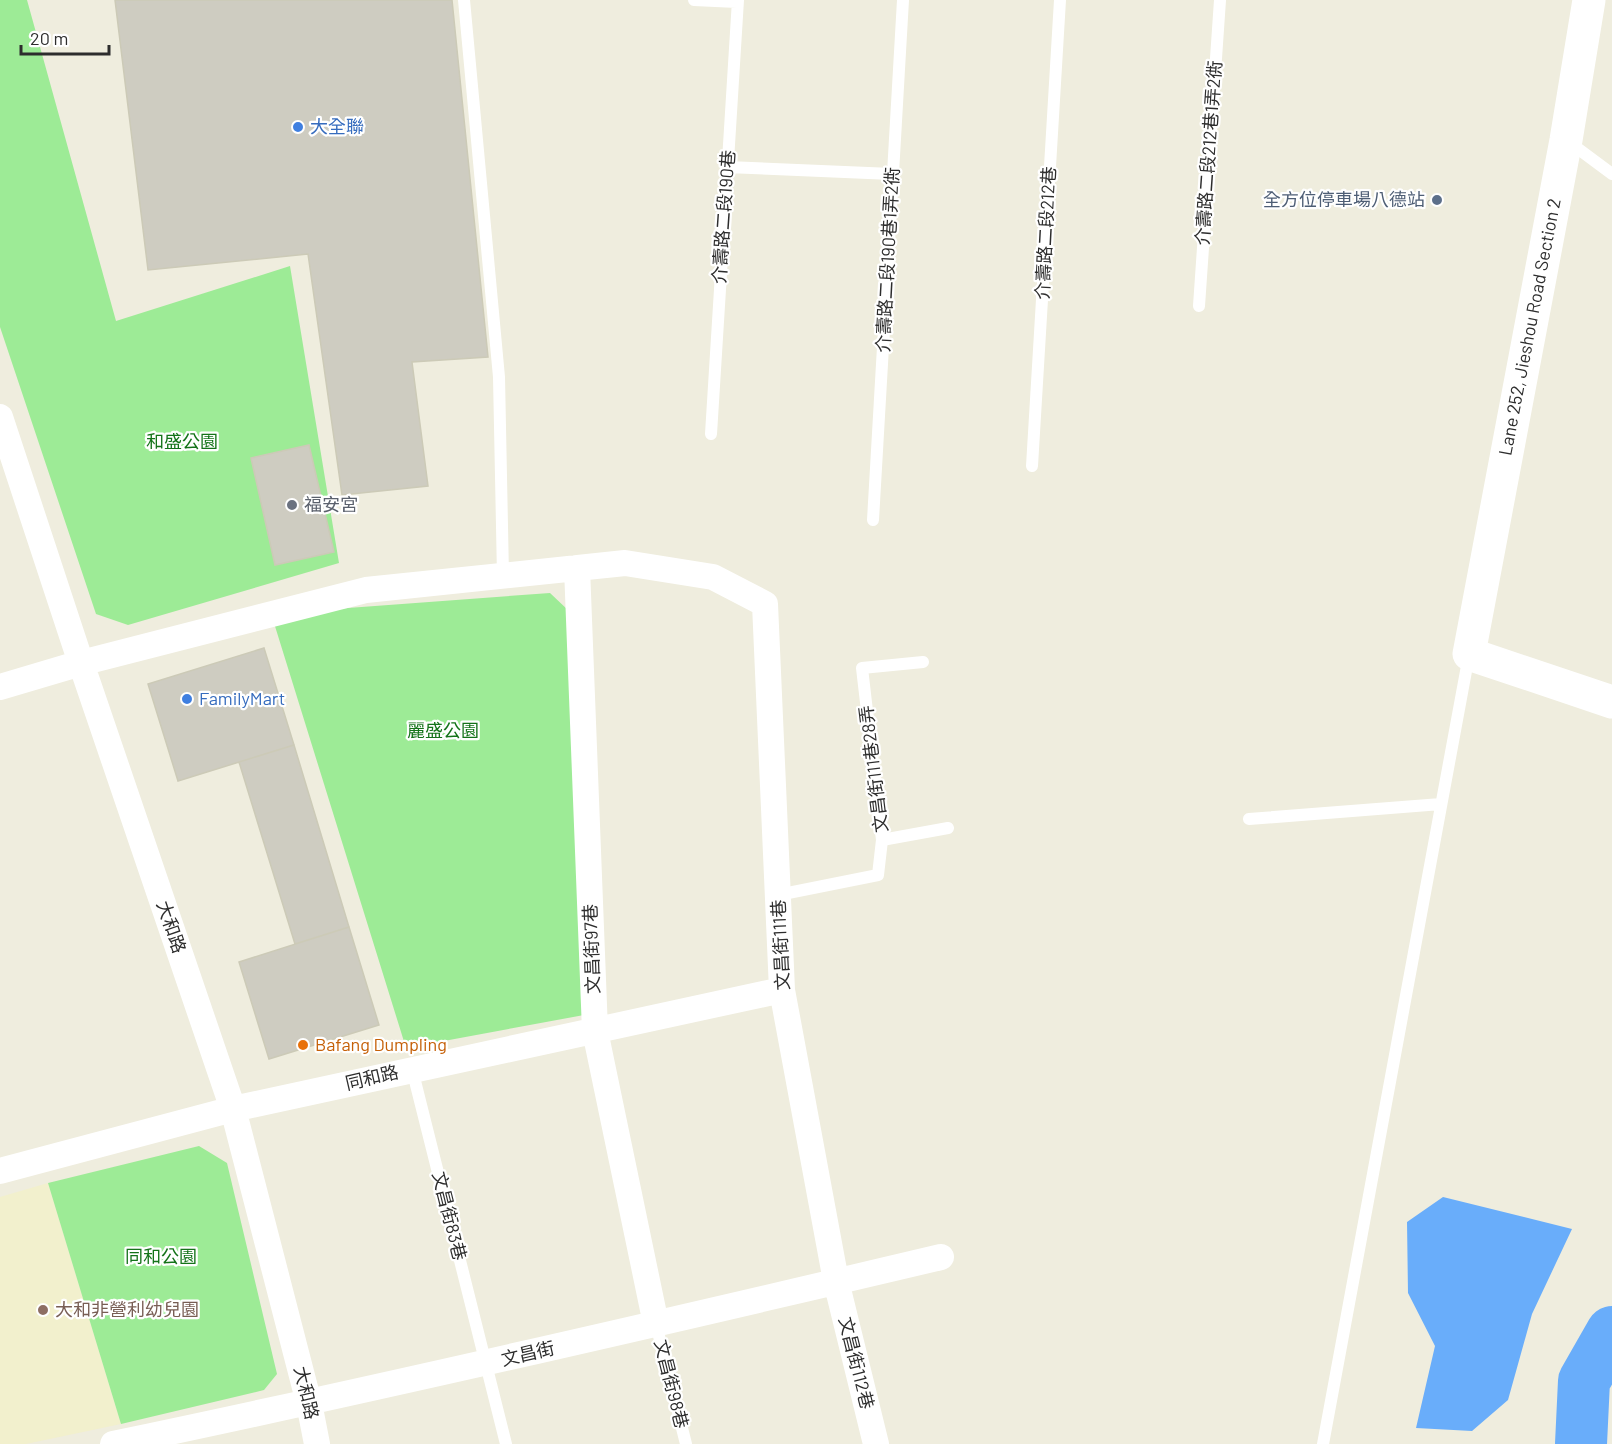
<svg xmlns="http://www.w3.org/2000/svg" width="1612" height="1444" viewBox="0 0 1612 1444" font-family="Barlow,'Noto Sans TC',sans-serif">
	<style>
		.education { fill: #f2f0cd }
		.green { fill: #9deb96 }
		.water { fill: #69adfa }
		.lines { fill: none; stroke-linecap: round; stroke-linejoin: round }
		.river { stroke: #69adfa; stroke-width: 52 }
		.building { fill: #ceccc1; stroke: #cccab7; stroke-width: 1.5 }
		.lane { stroke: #fff; stroke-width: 12 }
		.street { stroke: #fff; stroke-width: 26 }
		.secondary { stroke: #fff; stroke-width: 33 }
		.shop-dot { fill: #3f7fe0; stroke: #fff; stroke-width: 2 }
		.service-dot { fill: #5c6f8a; stroke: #fff; stroke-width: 2 }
		.worship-dot { fill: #6b7280; stroke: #fff; stroke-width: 2 }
		.food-dot { fill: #e8710a; stroke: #fff; stroke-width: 2 }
		.education-dot { fill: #8d6e63; stroke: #fff; stroke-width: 2 }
		.labels { text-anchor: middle; stroke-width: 4.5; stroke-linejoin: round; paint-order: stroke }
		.shop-label { font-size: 18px; fill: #366cbe; stroke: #fff; text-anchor: start }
		.street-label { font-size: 18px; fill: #2d2d2d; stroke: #fff }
		.service-label { font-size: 18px; fill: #4e5e75; stroke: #fff; text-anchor: end }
		.park-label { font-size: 18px; fill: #147319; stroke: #fff }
		.worship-label { font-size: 18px; fill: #5b616d; stroke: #fff; text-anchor: start }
		.food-label { font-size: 18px; fill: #c56008; stroke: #fff; text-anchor: start }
		.education-label { font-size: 18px; fill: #785e54; stroke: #fff; text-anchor: start }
	</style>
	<rect width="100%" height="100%" fill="#efedde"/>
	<path class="education" d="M 48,1183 L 121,1424 L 26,1444 L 0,1444 L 0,1197 Z"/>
	<path class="green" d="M 0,0 L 27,0 L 116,321 L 290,266 L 339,563 L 128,625 L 96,614 L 0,327 Z
		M 550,593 L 569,611 L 584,1015 L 406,1048 L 274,623 L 321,610 Z
		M 199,1146 L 227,1163 L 277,1374 L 264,1390 L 121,1424 L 48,1183 Z"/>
	<path class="water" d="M 1443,1197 L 1572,1229 L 1532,1314 L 1508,1400 L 1472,1431 L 1416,1428 L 1435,1346 L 1408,1293 L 1407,1222 Z"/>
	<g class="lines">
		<path class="river" d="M 1581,1444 L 1584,1381 L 1612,1332"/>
	</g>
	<path class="building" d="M 115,0 L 452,0 L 488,357 L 412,362 L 428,486 L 342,495 L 308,254 L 148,270 Z
		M 309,445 L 334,552 L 275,565 L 251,458 Z
		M 264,648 L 294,745 L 178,781 L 148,684 Z
		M 294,745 L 349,927 L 295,944 L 239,762 Z
		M 349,927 L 379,1025 L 269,1059 L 239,962 Z"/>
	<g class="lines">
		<path class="lane" d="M 464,0 L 499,377 L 503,576
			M 694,0 L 737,2
			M 1569,142 L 1612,174
			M 727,167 L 892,174
			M 1199,306 L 1220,0
			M 711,434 L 738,0
			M 1032,466 L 1060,0
			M 873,520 L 903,0
			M 1249,819 L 1441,804
			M 882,840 L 948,828
			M 778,895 L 878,875 L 882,840 L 862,668 L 923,662
			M 412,1069 L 506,1444
			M 656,1324 L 686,1444
			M 1323,1444 L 1469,655"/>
		<path class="street" d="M 0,417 L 81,663 L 233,1109 L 309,1403 L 317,1444
			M 577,568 L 595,1031 L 656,1324
			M 0,687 L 81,663 L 366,590 L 625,563 L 713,577 L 765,604 L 782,990 L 836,1281 L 876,1444
			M 0,1171 L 233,1109 L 782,990
			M 113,1444 C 390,1386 666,1322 941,1257"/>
		<path class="secondary" d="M 1589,0 L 1566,140 L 1469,654 L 1612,702"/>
	</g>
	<g class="shop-dot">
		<circle cx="298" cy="127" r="6"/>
		<circle cx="187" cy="699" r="6"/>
	</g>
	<circle class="service-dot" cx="1437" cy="200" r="6"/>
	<circle class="worship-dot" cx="292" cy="505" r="6"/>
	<circle class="food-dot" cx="303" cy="1045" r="6"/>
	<circle class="education-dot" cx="43" cy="1310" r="6"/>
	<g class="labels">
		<g class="shop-label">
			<text x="310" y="133">大全聯</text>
			<text x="199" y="705">FamilyMart</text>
		</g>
		<g class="street-label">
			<text transform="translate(1209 153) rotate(-86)" y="6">介壽路二段212巷1弄2衖</text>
			<text transform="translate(724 217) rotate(-86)" y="6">介壽路二段190巷</text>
			<text transform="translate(1046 233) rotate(-87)" y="6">介壽路二段212巷</text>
			<text transform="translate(888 260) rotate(-87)" y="6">介壽路二段190巷1弄2衖</text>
			<text transform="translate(1530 327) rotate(-79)" y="6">Lane 252, Jieshou Road Section 2</text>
			<text transform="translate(874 769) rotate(-97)" y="6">文昌街111巷28弄</text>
			<text transform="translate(171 927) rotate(71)" y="6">大和路</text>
			<text transform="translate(781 945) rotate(-93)" y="6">文昌街111巷</text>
			<text transform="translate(592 949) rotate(-92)" y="6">文昌街97巷</text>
			<text transform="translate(372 1078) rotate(-13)" y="6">同和路</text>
			<text transform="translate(449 1216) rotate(76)" y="6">文昌街83巷</text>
			<text transform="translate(528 1354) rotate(-13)" y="6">文昌街</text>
			<text transform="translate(856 1363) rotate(76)" y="6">文昌街112巷</text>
			<text transform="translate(671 1384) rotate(76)" y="6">文昌街98巷</text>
			<text transform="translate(306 1393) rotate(77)" y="6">大和路</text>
		</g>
		<g class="service-label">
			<text x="1425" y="206">全方位停車場八德站</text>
		</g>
		<g class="park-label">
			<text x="182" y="448">和盛公園</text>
			<text x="443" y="737">麗盛公園</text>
			<text x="161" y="1263">同和公園</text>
		</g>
		<g class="worship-label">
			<text x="304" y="511">福安宮</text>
		</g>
		<g class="food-label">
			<text x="315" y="1051">Bafang Dumpling</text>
		</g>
		<g class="education-label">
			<text x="55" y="1316">大和非營利幼兒園</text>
		</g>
	</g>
	<path d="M21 45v9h88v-9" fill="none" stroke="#2d2d2d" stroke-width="3"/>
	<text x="30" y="45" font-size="18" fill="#2d2d2d" stroke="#ffffff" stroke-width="4.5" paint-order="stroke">20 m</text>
</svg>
